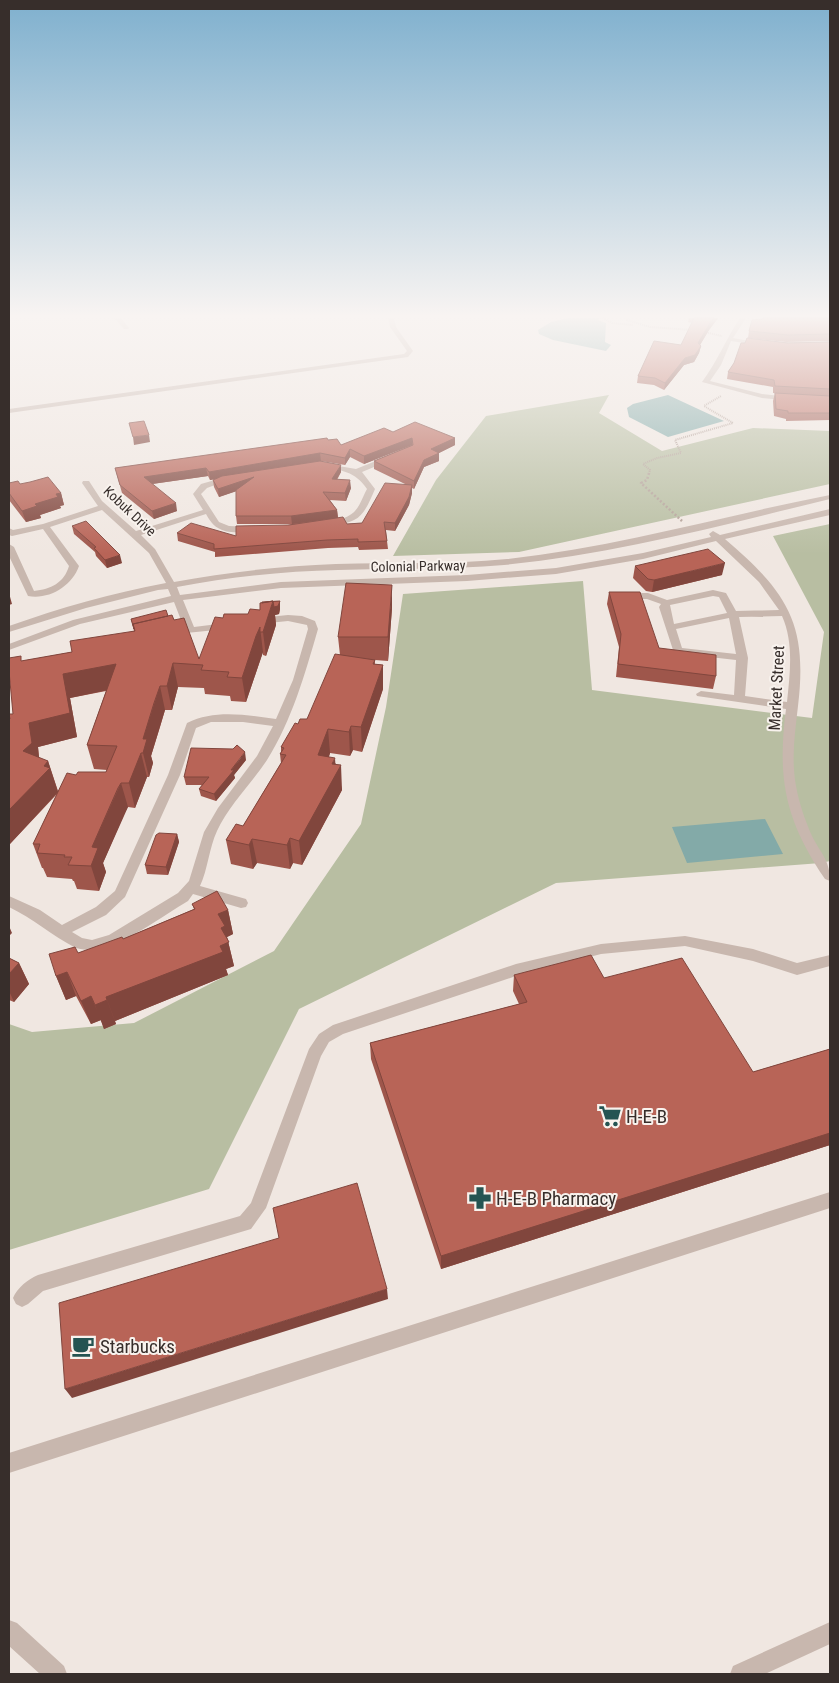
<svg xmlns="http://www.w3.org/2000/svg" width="839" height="1683" viewBox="0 0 839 1683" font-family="'Roboto Condensed',sans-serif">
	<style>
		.green { fill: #b8bea2 }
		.water { fill: #83aaa8 }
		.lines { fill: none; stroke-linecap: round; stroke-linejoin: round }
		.path-far1 { stroke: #b3a198; stroke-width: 2; stroke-dasharray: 1 1; stroke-linecap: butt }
		.path { stroke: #b3a198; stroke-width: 2.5; stroke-dasharray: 2 2; stroke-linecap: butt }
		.minor { fill: #c8b7ae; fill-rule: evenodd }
		.wall { fill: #9e564b; fill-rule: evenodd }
		.shaded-wall { fill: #81463d }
		.building { fill: #b86457; stroke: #81463d }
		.labels { text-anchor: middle; stroke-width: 4; stroke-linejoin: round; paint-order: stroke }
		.far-street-label { font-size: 14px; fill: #372e2b; stroke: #f8f2ed }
		.street-label { font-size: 16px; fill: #372e2b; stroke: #f8f2ed }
		.near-poi-label { font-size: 19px; fill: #372e2b; stroke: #f8f2ed; text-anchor: start }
	</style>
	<rect width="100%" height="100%" fill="#f0e7e1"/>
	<path class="green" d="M 609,395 L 599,413 L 662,451 L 753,428 L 830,431 L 830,484 L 519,552 L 393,556 L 436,480 L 486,416 Z
		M 830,524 L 830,861 L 821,863 L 556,883 L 299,1009 L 209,1189 L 9,1250 L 9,1024 L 32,1032 L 134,1023 L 274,951 L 361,824 L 386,707 L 403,594 L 583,581 L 592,690 L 812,718 L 824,632 L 773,536 Z"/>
	<path class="water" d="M 568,318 L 600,318 L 598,320 L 606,323 L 605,342 L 611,345 L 606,351 L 553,340 L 539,334 L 538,330 L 551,322 Z
		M 668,395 L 724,421 L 668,437 L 629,417 L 627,408 L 633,404 Z
		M 765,819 L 783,854 L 687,863 L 672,827 Z"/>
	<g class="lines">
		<path class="path-far1" d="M 603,318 L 612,323 L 633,325
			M 628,318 L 627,320 L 650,327 L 692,330
			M 704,332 L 722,336
			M 649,474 L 650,470 L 643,464 L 657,458 L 681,453 L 675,440 L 733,423 L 704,406 L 721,396"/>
		<path class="path" d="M 649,473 L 647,480 L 641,483 L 682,521"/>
		<path class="minor" d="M 114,318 L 121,318 L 129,328 L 128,329 L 124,329 Z
			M 388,318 L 394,318 L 396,327 L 413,351 L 408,357 L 9,413 L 9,409 L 404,354 L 407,351 L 390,327 Z
			M 740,318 L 746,318 L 733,338 L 766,344 L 763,346 L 731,341 L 721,365 L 710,381 L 762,394 L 790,397 L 793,397 L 793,401 L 762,398 L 702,382 C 717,362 726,339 740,318 Z
			M 388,456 L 392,458 L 391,460 L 362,472 L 375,489 C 370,500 365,515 354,520 C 337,529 243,536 225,531 C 215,528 211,523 206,514 L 141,535 L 155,549 L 174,582 C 228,572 282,566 336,564 C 393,562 450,565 507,559 C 617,547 722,516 830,495 L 830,499 C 723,525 615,554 504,565 C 449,570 394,568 338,570 C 284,571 230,577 177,587 L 180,595 L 281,582 L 467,575 L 556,568 L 643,553 L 711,537 L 709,534 L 713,531 L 720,535 L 830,509 L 830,515 L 725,539 C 787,592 808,623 798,706 C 795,733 791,758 796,786 C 799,803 805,820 812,836 C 821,854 830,860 830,881 L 825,879 C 785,820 777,779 786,709 L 697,696 L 696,694 L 701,691 L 734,695 L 736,660 L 674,653 L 659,607 L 661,604 L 647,599 L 624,599 L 619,596 L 624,593 L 648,593 L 667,600 L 713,590 L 726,593 L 736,611 L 779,610 L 759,582 L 716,541 L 643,559 L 556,574 L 467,581 L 281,588 L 183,600 L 194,627 L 226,623 L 231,626 L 226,629 L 186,633 L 174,602 L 80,624 L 9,650 L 9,644 L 73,620 L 171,596 L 168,589 L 158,590 L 86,608 L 9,632 L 9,626 C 60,608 112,593 166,583 L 149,553 L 102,510 L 50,527 L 79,566 C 72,586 49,600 28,596 L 9,556 L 9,544 L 14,547 L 34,591 C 51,589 64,583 69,566 L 43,529 L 12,536 L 9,535 L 9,528 L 13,530 L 43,524 L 98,506 L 82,483 L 83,481 L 89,481 L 102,501 L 136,531 L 203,510 L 193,494 L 201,484 L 222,478 L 321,463 L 356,469 ZM 321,467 C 341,470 355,471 367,489 C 362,498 359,510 350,515 C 329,529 256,527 229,526 L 219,522 L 201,494 L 207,488 L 223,482 ZM 713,596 L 719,597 L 727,613 L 674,624 L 670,605 ZM 782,616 C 794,643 790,673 787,702 L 745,696 L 748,658 L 739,617 ZM 729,618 L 736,654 L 682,648 L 676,629 Z
			M 288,615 L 302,616 L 315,621 L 318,629 C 305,674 292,720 267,760 C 251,784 229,805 217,831 C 209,848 208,869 200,886 L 246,899 L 248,903 L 246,907 L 241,908 L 193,894 L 188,901 C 162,916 105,961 74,947 C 53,936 32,918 9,907 L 9,896 L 40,910 L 62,925 L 96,907 L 115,891 L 168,775 L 187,723 C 215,709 246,715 276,719 L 293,680 L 308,629 L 307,625 L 288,621 L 259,624 L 254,621 L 259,618 ZM 211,722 L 243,722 L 273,726 L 257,756 L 218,808 L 204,832 L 189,881 L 178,893 L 109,935 L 92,940 L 82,938 L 72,932 L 106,915 L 125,897 L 180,775 L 196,728 Z
			M 685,936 L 753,949 L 797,963 L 830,955 L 830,966 L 797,975 L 753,961 L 685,946 L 601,954 L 516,976 L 343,1034 L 329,1042 L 321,1056 L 266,1208 L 251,1229 L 43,1291 L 28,1304 L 22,1307 L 16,1304 L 13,1298 C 17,1288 28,1279 38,1275 L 240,1216 L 251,1203 L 309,1049 L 319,1034 L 333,1025 L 516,964 L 601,944 Z
			M 830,1192 L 830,1208 L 9,1473 L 9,1453 Z
			M 9,1620 L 17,1623 L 64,1666 L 67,1674 L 40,1674 L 9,1646 Z
			M 830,1622 L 830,1644 L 765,1674 L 730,1674 L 733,1666 Z"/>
	</g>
	<path class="wall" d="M 689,318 L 718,318 L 709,330 L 700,345 L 701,346 L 699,353 L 694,362 L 684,365 L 664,390 L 654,385 L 637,383 L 638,376 L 681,345 L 692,323 L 688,322 Z
		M 830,318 L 830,420 L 786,421 L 786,419 L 774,416 L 773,401 L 775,393 L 809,395 L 773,393 L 773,387 L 727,379 L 728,372 L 734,363 L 745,343 L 830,342 L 830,341 L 786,342 L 748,338 L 749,331 L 762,319 Z
		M 393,432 L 455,438 L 455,445 L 439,453 L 439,461 L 424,467 L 414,489 L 412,488 L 412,493 L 409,505 L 395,531 L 386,530 L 387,541 L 388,549 L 359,550 L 358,547 L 328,548 L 215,557 L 215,552 L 178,541 L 177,533 L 236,536 L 292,524 L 237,524 L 236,516 L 236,491 L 219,497 L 214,487 L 213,480 L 215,479 L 210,480 L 208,476 L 152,484 L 177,511 L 154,519 L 122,493 L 115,468 L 328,440 L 341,445 ZM 412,445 L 374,461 L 374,469 L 405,484 L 362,523 L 347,524 L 338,518 L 337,510 L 330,500 L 346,501 L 351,488 L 337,480 L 341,472 L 321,461 L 345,465 L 350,457 L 364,464 Z
		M 9,483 L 20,484 L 61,493 L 64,505 L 60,506 L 61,508 L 40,515 L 41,518 L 26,522 L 9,500 Z
		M 72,526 L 122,563 L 107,568 L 96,556 L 95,552 L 74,534 Z
		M 635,566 L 722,575 L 652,592 L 646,591 L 633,578 Z
		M 609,592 L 659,648 L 716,676 L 713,689 L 616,677 L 619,647 L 607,604 Z
		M 280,601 L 280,609 L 279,614 L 275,615 L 276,625 L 266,656 L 263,655 L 263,652 L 246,702 L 231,701 L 230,696 L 205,694 L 204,688 L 178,687 L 172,710 L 165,710 L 160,727 L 151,756 L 153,763 L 149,777 L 147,777 L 135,808 L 128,807 L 125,812 L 103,863 L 106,872 L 99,891 L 77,889 L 74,881 L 73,881 L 72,879 L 47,877 L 43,868 L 42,868 L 33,844 L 57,794 L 9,845 L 9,719 L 13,714 L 22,661 L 72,652 L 134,631 L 131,619 L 168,616 L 174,620 L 199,659 L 223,618 L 248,614 L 260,610 ZM 106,691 L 87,745 L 94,769 L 107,770 L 106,772 L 76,775 L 58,791 L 48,761 L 39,758 L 38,747 L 77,737 L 70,698 Z
		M 392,608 L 388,661 L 375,660 L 375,664 L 383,665 L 383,689 L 362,752 L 353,750 L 350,756 L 330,753 L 329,757 L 336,764 L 342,790 L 302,865 L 293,863 L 290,869 L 257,863 L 253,869 L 231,864 L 226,840 L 243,826 L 281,763 L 280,754 L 281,752 L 281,747 L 298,724 L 307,719 L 340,655 L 338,637 Z
		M 246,760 L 234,775 L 235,778 L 216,801 L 201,796 L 199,789 L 202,785 L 186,785 L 184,777 Z
		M 177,834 L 179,842 L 168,875 L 147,874 L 145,865 Z
		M 192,904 L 228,910 L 233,934 L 227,937 L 234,966 L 226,969 L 228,975 L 115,1021 L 116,1024 L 104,1029 L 101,1020 L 91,1024 L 76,996 L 66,1000 L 56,976 L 78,953 L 123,939 L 194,909 Z
		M 9,958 L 19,963 L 29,984 L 14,1002 L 9,1000 Z
		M 514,975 L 753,1072 L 830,1049 L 830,1145 L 441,1269 L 371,1059 L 370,1043 L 519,1004 L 513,991 Z"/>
	<path class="shaded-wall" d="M 714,318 L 718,318 L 709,330 L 697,350 L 698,343 L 710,323 Z
		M 701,346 L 699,353 L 694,362 L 684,365 L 664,390 L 665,383 L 685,358 Z
		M 149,435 L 150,442 L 134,445 L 133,437 Z
		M 412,438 L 412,445 L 364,464 L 364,456 Z
		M 455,438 L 455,445 L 439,453 L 439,461 L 424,467 L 414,489 L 414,481 L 424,460 L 431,449 Z
		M 350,449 L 350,457 L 345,465 L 345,458 Z
		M 320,453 L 321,461 L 210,480 L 209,472 Z
		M 341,465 L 341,472 L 332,487 L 332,479 Z
		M 206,468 L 208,476 L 145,485 L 144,477 Z
		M 254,477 L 255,485 L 219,497 L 218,489 Z
		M 350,480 L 351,488 L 346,501 L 345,493 Z
		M 412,485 L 412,493 L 409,505 L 395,531 L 395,523 Z
		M 61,493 L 64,505 L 60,506 L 61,508 L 40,515 L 41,518 L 26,522 L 22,511 L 35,504 L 56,494 Z
		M 176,503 L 177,511 L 154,519 L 152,511 Z
		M 337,510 L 338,518 L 292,524 L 291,516 Z
		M 120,555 L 122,563 L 107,568 L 105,560 Z
		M 725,563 L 722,575 L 652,592 L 654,580 Z
		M 392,585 L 392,608 L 388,661 L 388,637 Z
		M 9,593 L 12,604 L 9,605 Z
		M 273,601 L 280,601 L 280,609 L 279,614 L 275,615 L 276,625 L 266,656 L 263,632 Z
		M 260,627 L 263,652 L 246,702 L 242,678 L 256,636 Z
		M 173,663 L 178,687 L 172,710 L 167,686 Z
		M 116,664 L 122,687 L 70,698 L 77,737 L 38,747 L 40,767 L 23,751 L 29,723 L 63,674 Z
		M 383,665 L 383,689 L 362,752 L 361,727 Z
		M 160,686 L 165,710 L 151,756 L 153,763 L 149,777 L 143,753 L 143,739 Z
		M 351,726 L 353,750 L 350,756 L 349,732 Z
		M 328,729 L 330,753 L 321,779 L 318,755 Z
		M 245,752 L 246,760 L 234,775 L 235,778 L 216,801 L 214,794 Z
		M 141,753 L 147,777 L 135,808 L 129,783 Z
		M 335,758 L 336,773 L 341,765 L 342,790 L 302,865 L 299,841 Z
		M 48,761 L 58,792 L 9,845 L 9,810 Z
		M 121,783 L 128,807 L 103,863 L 106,872 L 99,891 L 91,866 L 92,847 Z
		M 177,834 L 179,842 L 168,875 L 166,867 Z
		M 290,838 L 293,863 L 290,869 L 287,845 Z
		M 252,839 L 257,863 L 253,869 L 249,845 Z
		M 228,910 L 233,934 L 227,937 L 234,966 L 226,969 L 228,975 L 115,1021 L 106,997 L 220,946 L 218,914 Z
		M 9,926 L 12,933 L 9,936 Z
		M 19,963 L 29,984 L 14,1002 L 9,991 L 9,974 Z
		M 67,972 L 76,996 L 66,1000 L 56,976 Z
		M 91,996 L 101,1020 L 91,1024 L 81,1001 Z
		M 107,1000 L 116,1024 L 104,1029 L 95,1005 Z
		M 830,1133 L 830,1145 L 441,1269 L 441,1256 Z
		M 387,1289 L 388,1299 L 72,1398 L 65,1389 Z"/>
	<path class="building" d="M 694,318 L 714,318 L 710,323 L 698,343 L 701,346 L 695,355 L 685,358 L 665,383 L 655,378 L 638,376 L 654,341 L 681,345 Z
		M 763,318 L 830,318 L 830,334 L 788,335 L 749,331 L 752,320 L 762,319 Z
		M 747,338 L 788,343 L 830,342 L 830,389 L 775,386 L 774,380 L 728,372 L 734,363 L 741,343 L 745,343 Z
		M 775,393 L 830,396 L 830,413 L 788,413 L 788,411 L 776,409 Z
		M 144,421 L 149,435 L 133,437 L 129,423 Z
		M 415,422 L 455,438 L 431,449 L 439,453 L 424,460 L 414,481 L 374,461 L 413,445 L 412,438 L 364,456 L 350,449 L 345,458 L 320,453 L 209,472 L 206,468 L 144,477 L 176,503 L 152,511 L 120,485 L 115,468 L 327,438 L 328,440 L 337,439 L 341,445 L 384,428 L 393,432 Z
		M 320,461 L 341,465 L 332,479 L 350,480 L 345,493 L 323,492 L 337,510 L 291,516 L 236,516 L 236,490 L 254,477 L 218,489 L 213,480 L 222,476 Z
		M 48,477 L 61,493 L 56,494 L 58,497 L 35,504 L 37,506 L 22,511 L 9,493 L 9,483 L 18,481 L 20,484 L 30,482 Z
		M 385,483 L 412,485 L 409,497 L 395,523 L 384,522 L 387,541 L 358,542 L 358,539 L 327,540 L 214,549 L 214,544 L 177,533 L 191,523 L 236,536 L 236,526 L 289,525 L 343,517 L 347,524 L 362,523 Z
		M 86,521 L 120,555 L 105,560 L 94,548 L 96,547 L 72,526 Z
		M 708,549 L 725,563 L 654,580 L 648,579 L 635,566 Z
		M 346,583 L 392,585 L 388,637 L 338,637 Z
		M 609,592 L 640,592 L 659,648 L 716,655 L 716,676 L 618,664 L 621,634 Z
		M 273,601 L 263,632 L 260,632 L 260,627 L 256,636 L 242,678 L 227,677 L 229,672 L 201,670 L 203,665 L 173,663 L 167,686 L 160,686 L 154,703 L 143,739 L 147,739 L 143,753 L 141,753 L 129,783 L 121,783 L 118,788 L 92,847 L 98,848 L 91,866 L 68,865 L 72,857 L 64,857 L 65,855 L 37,853 L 40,844 L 33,844 L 67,773 L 76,775 L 78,772 L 106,772 L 117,746 L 87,745 L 116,664 L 63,674 L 70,713 L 29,723 L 32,743 L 23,751 L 48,761 L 44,766 L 50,768 L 9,810 L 9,719 L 10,719 L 9,714 L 13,714 L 9,671 L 9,658 L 21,656 L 21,661 L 72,652 L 70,641 L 135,631 L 133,624 L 172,615 L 174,620 L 184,618 L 199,659 L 215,617 L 223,618 L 224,614 L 248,614 L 250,609 L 260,610 L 260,603 Z
		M 273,601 L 262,603 L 262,602 L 280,601 L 278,606 L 274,607 Z
		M 166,610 L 168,616 L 133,624 L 134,629 L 131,619 Z
		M 335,654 L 375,660 L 373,664 L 383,665 L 361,727 L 351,726 L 349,732 L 328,729 L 318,755 L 335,758 L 332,764 L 341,765 L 299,841 L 290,838 L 287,845 L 252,839 L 249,845 L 226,840 L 236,824 L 243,826 L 286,755 L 280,754 L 284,748 L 281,747 L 295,723 L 298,724 L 300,719 L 307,719 Z
		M 237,745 L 245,752 L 231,770 L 234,770 L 214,794 L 199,789 L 209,777 L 184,777 L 191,748 L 233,749 Z
		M 159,833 L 177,834 L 166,867 L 145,865 L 156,835 Z
		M 217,891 L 228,910 L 218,914 L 225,926 L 221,928 L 229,942 L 220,946 L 223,952 L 106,997 L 107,1000 L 95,1005 L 91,996 L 81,1001 L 67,972 L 56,976 L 49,954 L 75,947 L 78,953 L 122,937 L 123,939 L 195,909 L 192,904 Z
		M 591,955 L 604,978 L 682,958 L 753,1072 L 830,1049 L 830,1133 L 441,1256 L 370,1043 L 527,1002 L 514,975 Z
		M 9,958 L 19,963 L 9,974 Z
		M 357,1183 L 387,1289 L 65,1389 L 59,1303 L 279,1238 L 273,1208 Z"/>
	<linearGradient id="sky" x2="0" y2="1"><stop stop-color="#7fb0ce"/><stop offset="0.57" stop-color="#f8f4f2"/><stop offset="1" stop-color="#f8f4f2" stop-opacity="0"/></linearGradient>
	<rect width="839" height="554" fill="url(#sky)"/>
	<defs>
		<symbol id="supermarket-bare" viewBox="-9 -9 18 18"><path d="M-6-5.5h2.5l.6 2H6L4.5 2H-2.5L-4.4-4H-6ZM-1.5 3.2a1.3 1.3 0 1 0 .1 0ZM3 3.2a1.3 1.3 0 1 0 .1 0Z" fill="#255452" stroke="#f8f2ed" stroke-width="2.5" paint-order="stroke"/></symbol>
		<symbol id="pharmacy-bare" viewBox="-9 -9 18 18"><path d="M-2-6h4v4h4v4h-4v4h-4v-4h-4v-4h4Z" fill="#255452" stroke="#f8f2ed" stroke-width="2.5" paint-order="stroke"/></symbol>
		<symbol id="cafe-bare" viewBox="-9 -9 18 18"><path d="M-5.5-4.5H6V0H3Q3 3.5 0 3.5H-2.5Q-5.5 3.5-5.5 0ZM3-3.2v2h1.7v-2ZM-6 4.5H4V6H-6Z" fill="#255452" stroke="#f8f2ed" stroke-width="2.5" paint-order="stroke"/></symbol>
	</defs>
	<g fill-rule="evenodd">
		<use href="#supermarket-bare" x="594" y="1100" width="32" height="32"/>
		<use href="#pharmacy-bare" x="464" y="1182" width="32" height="32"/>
		<use href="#cafe-bare" x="67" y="1330" width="32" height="32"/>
	</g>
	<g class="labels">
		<g class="far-street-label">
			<text transform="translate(130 511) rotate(43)" y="5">Kobuk Drive</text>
			<text transform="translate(418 566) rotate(-1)" y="5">Colonial Parkway</text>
		</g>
		<g class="street-label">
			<text transform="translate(776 688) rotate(-87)" y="6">Market Street</text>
		</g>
		<g class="near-poi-label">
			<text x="626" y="1123">H-E-B</text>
			<text x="496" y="1205">H-E-B Pharmacy</text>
			<text x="100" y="1353">Starbucks</text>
		</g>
	</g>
	<rect width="839" height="1683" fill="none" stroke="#372e2b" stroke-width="20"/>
</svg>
